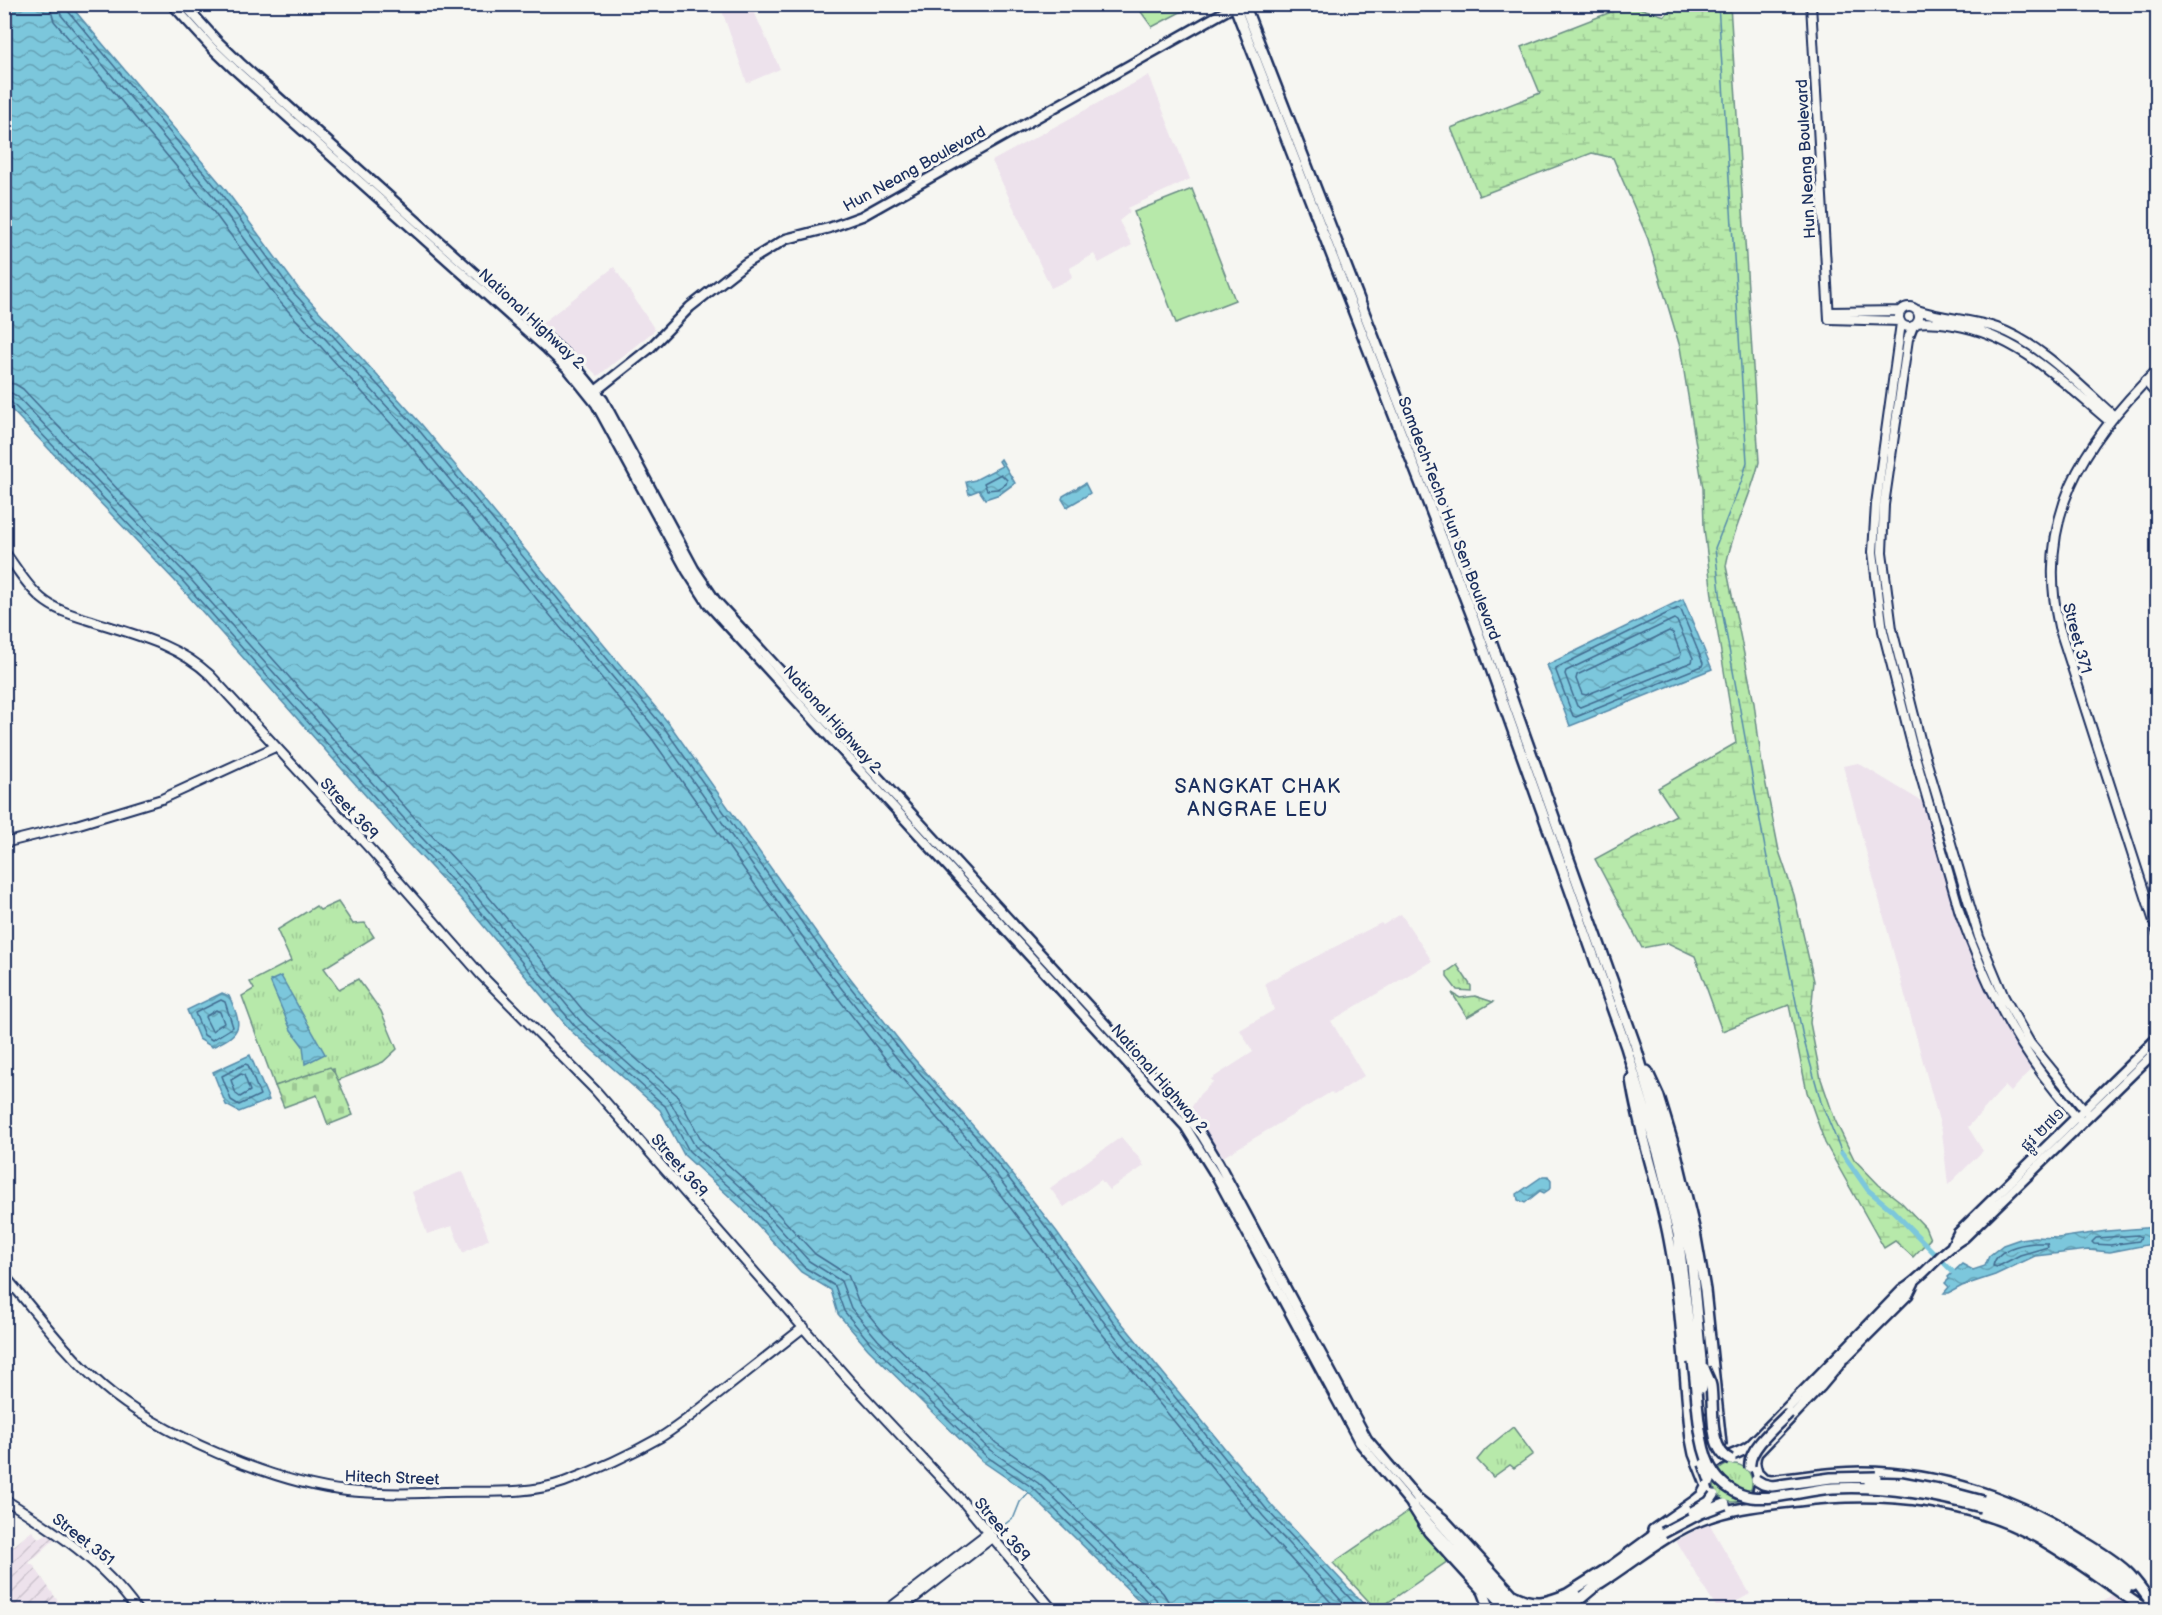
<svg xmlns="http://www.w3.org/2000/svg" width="2162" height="1615" viewBox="0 0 2162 1615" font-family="'Balsamiq Sans','Noto Sans Khmer',sans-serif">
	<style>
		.built { fill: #ede2ec }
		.industrial { fill: url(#industrial-furrows) }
		.grass { fill: url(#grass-tufts); stroke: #698c84; stroke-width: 1.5 }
		.wetland { fill: url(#wetland-marsh); stroke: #698c84; stroke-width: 1.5 }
		.cemetery { fill: url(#cemetery-stones); stroke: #698c84; stroke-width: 1.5 }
		.garden { fill: #b7e9aa; stroke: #698c84; stroke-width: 1.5 }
		.water { fill: url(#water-waves); stroke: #558aaa; stroke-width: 1.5 }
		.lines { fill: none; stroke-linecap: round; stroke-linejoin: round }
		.shore { stroke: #426c90; stroke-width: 1.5 }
		.stream { stroke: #558aaa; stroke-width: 1.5 }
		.canal { stroke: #7cc7dc; stroke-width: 5 }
		.secondary-casing { stroke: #1b2f5e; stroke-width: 12 }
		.primary-casing { stroke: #1b2f5e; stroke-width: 13 }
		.highway-casing { stroke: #1b2f5e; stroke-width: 14 }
		.secondary { stroke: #f6f6f2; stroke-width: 8 }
		.primary { stroke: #f6f6f2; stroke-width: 8 }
		.highway { stroke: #f6f6f2; stroke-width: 9 }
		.highway-bridge-casing { stroke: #1b2f5e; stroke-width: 14; stroke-linecap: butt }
		.highway-bridge { stroke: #f6f6f2; stroke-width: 9 }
		.labels { text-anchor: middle; stroke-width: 6; stroke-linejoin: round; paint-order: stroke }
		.street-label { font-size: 16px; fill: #1b2f5e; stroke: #f6f6f2 }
		.quarter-label { font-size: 20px; letter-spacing: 1.5px; fill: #1b2f5e; stroke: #f6f6f2 }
	</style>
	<defs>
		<pattern id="industrial-furrows" width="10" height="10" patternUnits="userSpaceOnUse" patternTransform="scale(1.5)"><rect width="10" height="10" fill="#ede2ec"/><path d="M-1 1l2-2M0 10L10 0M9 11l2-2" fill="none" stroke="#cbc2cd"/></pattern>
		<pattern id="grass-tufts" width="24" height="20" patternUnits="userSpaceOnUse" patternTransform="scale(1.5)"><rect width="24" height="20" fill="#b7e9aa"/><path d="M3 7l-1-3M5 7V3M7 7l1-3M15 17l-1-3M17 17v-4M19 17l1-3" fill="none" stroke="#9dc895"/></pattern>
		<pattern id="wetland-marsh" width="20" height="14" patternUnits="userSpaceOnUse" patternTransform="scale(1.5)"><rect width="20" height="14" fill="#b7e9aa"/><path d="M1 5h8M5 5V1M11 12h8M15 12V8" fill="none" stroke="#9dc895"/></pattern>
		<pattern id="cemetery-stones" width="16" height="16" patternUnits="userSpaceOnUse" patternTransform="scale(1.5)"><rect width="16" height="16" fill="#b7e9aa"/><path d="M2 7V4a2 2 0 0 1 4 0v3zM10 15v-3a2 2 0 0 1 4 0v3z" fill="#9dc895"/></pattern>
		<pattern id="water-waves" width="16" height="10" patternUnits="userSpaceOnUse" patternTransform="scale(1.5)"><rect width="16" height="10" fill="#7cc7dc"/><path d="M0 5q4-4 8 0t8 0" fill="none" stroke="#65a2b6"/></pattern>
	</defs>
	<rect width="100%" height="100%" fill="#f6f6f2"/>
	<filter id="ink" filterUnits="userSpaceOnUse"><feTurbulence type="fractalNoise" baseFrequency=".0167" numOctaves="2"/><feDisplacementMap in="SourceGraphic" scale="12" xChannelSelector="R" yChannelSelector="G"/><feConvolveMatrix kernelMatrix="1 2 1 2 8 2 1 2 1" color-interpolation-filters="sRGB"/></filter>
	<g filter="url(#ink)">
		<path class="built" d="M 720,5 L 751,5 L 780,69 L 747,83 Z
			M 1149,75 L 1190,179 L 1128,208 L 1130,212 L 1119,221 L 1132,245 L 1099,263 L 1094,254 L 1070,268 L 1072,278 L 1051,288 L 992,161 Z
			M 614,267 L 655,330 L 598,376 L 541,324 Z
			M 76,611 L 143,630 L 195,655 L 229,688 L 221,696 L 184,659 L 151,644 L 73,622 Z
			M 1858,763 L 1926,804 L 1952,901 L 1974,964 L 1996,1012 L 2033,1067 L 2011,1092 L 2005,1086 L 1968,1127 L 1983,1151 L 1948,1185 L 1942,1132 L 1843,766 Z
			M 1401,914 L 1432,961 L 1331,1021 L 1364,1076 L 1334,1095 L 1331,1092 L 1223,1157 L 1191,1108 L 1200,1094 L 1213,1082 L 1211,1079 L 1253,1052 L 1240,1030 L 1274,1010 L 1265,983 L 1381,923 L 1383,925 Z
			M 1121,1137 L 1140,1159 L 1144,1166 L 1109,1190 L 1101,1180 L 1064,1207 L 1050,1188 Z
			M 463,1171 L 489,1239 L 463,1253 L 452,1226 L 427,1234 L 412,1192 Z
			M 1709,1523 L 1750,1594 L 1721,1610 L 1718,1610 L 1676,1541 Z
			M 2113,1593 L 2133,1610 L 2095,1610 Z"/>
		<path class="industrial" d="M 32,1531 L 39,1539 L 48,1534 L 54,1540 L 29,1563 L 34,1566 L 64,1610 L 5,1610 L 5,1553 Z"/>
		<path class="grass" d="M 1136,5 L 1194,5 L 1152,27 Z
			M 338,902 L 353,924 L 365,923 L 374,937 L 324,968 L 339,989 L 358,979 L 381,1011 L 397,1049 L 383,1062 L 339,1080 L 335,1077 L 334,1069 L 275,1086 L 242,996 L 254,989 L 250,982 L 291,961 L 277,930 L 316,906 L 320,910 Z
			M 1457,965 L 1471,986 L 1471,991 L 1457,990 L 1447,977 L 1447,972 Z
			M 1452,993 L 1460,998 L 1475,996 L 1493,1002 L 1467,1017 Z
			M 1513,1427 L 1533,1454 L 1514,1468 L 1510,1465 L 1493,1477 L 1477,1460 L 1486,1449 Z
			M1714 1483a19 19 0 1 1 38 0a19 19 0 1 1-38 0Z
			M 1409,1511 L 1425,1536 L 1448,1561 L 1377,1610 L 1333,1563 Z"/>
		<path class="wetland" d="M 1629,5 L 1665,16 L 1673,5 L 1730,5 L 1759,462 C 1751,497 1732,530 1726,566 L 1754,703 L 1762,765 L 1779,851 L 1794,895 L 1814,981 L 1810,1023 L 1821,1079 L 1835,1120 L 1854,1159 L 1879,1185 L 1901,1202 L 1925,1227 L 1930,1239 L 1913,1257 L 1895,1241 L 1884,1248 L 1825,1143 L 1807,1092 L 1789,1005 L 1722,1031 L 1695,956 L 1668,943 L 1642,948 L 1595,859 L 1676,815 L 1658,788 L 1736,743 L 1713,604 L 1704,528 L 1703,488 L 1680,347 L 1648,239 L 1613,158 L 1592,153 L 1479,196 L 1451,128 L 1540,93 L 1521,47 Z"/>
		<path class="cemetery" d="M 330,1067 C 337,1073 348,1104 353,1115 L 328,1125 L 317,1095 L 284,1107 L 275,1086 Z"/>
		<path class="garden" d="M 1192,189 L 1235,300 L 1176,323 L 1134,212 Z"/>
		<path class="water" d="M 5,4 L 70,5 L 225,189 L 298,288 L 422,425 L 670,725 L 830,952 L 909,1053 L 989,1144 L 1057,1232 L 1116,1316 L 1273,1507 L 1369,1610 L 1149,1610 L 1029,1493 L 982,1461 L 868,1349 L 838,1314 L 831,1290 L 801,1272 L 742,1208 L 684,1155 L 660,1110 L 571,1031 L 461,899 L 398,832 L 175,581 L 5,403 Z
			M 1001,459 L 1015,483 L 1000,494 L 985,499 L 979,490 L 969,494 L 966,482 L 975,480 L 1002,466 L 999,461 Z
			M 1085,483 L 1090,493 L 1084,497 L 1067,507 L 1062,499 L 1063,496 Z
			M 1683,599 L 1712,669 L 1570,726 L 1547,665 Z
			M 281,976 L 325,1054 L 305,1064 L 303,1046 L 291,1030 L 270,981 Z
			M 222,993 L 229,996 C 242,1025 244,1033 212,1047 L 199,1039 L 187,1010 Z
			M 250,1055 L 269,1100 L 239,1112 L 226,1105 L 213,1072 Z
			M 1543,1176 L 1548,1176 L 1551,1181 L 1551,1188 L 1544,1193 L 1540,1191 L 1525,1203 L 1518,1200 L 1517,1194 Z
			M 2157,1227 L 2157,1243 L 2110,1252 L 2088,1250 L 2035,1256 L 1995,1275 L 1962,1286 L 1949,1293 L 1944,1293 L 1949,1287 L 1945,1283 L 1949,1279 L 1948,1277 L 1962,1264 L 1973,1270 L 1985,1266 L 1989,1256 L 2003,1245 L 2020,1239 L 2034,1237 L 2058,1238 L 2107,1231 Z"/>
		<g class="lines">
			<path class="shore" d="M 49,4 L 54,21 L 207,203 L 280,302 L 405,439 L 652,739 L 812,965 L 892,1067 L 972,1158 L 1039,1245 L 1099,1330 L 1256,1521 L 1338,1610
				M 58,4 L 61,15 L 214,197 L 287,297 L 412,434 L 659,733 L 819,960 L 899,1061 L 979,1152 L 1046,1240 L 1106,1325 L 1263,1516 L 1350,1610
				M 66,4 L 68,11 L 220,192 L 293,292 L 418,429 L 665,729 L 825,955 L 905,1056 L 985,1147 L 1052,1235 L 1112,1320 L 1268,1511 L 1361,1610
				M 4,383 L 15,384 L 23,389 L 191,567 L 414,817 L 478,884 L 587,1015 L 677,1095 L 702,1141 L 758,1192 L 815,1254 L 848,1275 L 859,1303 L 884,1333 L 996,1443 L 1044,1476 L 1163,1593 L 1168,1601 L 1169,1610
				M 4,392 L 11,393 L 17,396 L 184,572 L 408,823 L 471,890 L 580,1021 L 670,1101 L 695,1146 L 752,1198 L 809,1261 L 841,1281 L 851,1308 L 878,1340 L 990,1450 L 1038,1483 L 1156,1599 L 1160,1610
				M 4,399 L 11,402 L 179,577 L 402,828 L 466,895 L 575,1026 L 665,1106 L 689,1151 L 747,1203 L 804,1267 L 835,1286 L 844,1311 L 872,1345 L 986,1456 L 1033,1488 L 1150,1604 L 1153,1610
				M 1001,474 L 1007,480 L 1006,484 L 997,489 L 987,490 L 984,483 Z
				M 1678,608 L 1681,610 L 1703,663 L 1702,666 L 1576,717 L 1573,716 L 1556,671 L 1556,668 Z
				M 1674,619 L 1677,621 L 1693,658 L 1692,662 L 1580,707 L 1577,706 L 1565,674 L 1566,671 Z
				M 1669,631 L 1673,633 L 1681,654 L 1680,657 L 1586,695 L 1582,694 L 1576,679 L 1577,675 Z
				M 221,1000 L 225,1002 L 233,1027 L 212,1040 L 204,1035 L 195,1013 Z
				M 216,1010 L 220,1012 L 224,1023 L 212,1031 L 205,1017 Z
				M 245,1064 L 248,1065 L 260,1095 L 239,1105 L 231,1100 L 222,1076 Z
				M 241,1074 L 244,1075 L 250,1091 L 240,1097 L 236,1094 L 231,1080 Z
				M 2138,1235 L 2141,1237 L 2139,1241 L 2110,1245 L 2094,1244 L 2092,1242 L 2096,1238 Z
				M 2035,1243 L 2047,1243 L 2048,1247 L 2020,1255 L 1997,1267 L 1993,1266 C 1996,1249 2021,1244 2035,1243 Z"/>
			<path class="stream" d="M 1718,4 L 1747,462 L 1742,480 L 1715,548 L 1722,610 L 1765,848 L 1803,1037 L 1821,1102 L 1842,1153
				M 999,1529 L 1014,1517 L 1020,1502 L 1028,1493"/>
			<path class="canal" d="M 1842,1153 L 1868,1190 L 1892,1210 L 1953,1272"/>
			<defs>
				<path id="secondary" d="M 1811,4 L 1829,319 L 1900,321
					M1899 317a10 10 0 1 1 20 0a10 10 0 1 1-20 0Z
					M 1917,310 C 1943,319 1971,319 1997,328 C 2040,343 2080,386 2114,416
					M 1829,312 L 1901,311
					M 1901,323 L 1876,504 L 1873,552 L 1883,631 L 1912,745 L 1960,913 C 1984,979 2011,1037 2056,1092 C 2064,1101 2071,1112 2080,1120
					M 1917,323 C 1929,321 1941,323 1954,325 C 2019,336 2060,380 2109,421
					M 1913,326 L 1908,339 L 1884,505 L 1882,552 L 1892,629 L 1921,743 L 1979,937 L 2004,997 L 2030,1043 L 2088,1114
					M 2158,369 C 2082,443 2035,518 2059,627 L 2158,934
					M 2145,381 L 2158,396
					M 4,551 C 16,567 26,585 41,598 C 56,611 76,616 95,622 C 136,635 178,645 210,675 L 372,851 L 482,976 L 596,1091 L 849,1380 L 963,1502 L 1053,1610
					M 4,843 L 76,825 L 162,799 L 275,747
					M 4,1275 C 36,1312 66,1354 103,1386 C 158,1434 274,1483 347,1491 C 379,1494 412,1494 445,1492 C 483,1491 527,1495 564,1482 C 597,1470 631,1454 661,1437 C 682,1424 701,1408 720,1393 C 748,1371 776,1349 804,1327
					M 4,1499 C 54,1530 103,1562 137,1610
					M 887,1610 L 989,1532
					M 899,1610 L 993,1537"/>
				<path id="primary" d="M 172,4 L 212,48 L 234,69 L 547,349 L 568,369 L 596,404 L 687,571 L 709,605 L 1185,1126 L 1218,1179 L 1360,1443 L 1412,1505 L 1508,1610
					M 184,4 L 217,41 L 240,63 L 566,355 L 603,400 L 694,569 L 715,600 L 1174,1099 L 1201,1134 L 1218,1162 L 1367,1439 L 1418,1499 L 1518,1610
					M 593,393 L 650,348 L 690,307 L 746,263 L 786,239 L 829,228 L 862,216 L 1238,4
					M 1952,1245 L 1958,1233 L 2158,1037
					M 1842,1352 L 1902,1290 C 1926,1276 1940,1251 1964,1238 L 2158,1049
					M 1845,1358 L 1908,1295 L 1914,1283"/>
				<path id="highway" d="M 1234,4 L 1474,621 L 1626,1047 L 1659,1156 L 1678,1234 L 1693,1362
					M 1244,4 L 1483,618 L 1635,1044 L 1668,1156 L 1686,1233 L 1692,1265 L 1701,1360
					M 1647,1071 L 1659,1097 L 1676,1153 L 1695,1232 L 1705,1290 L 1721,1444
					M 1631,1079 C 1639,1133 1659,1185 1669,1239 C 1682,1305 1684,1373 1691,1439 L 1694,1454 L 1706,1484
					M 1707,1377 L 1708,1408
					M 1711,1434 L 1714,1451 L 1722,1458
					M 1759,1475 L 1764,1480 L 1771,1481 C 1801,1477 1831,1472 1862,1472 C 1939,1472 2017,1499 2081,1540 C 2096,1549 2113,1559 2126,1571 C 2138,1582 2147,1598 2158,1610
					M 1418,1499 L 1443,1519 L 1513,1595 C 1533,1606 1547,1603 1567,1594
					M 1983,1501 C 2038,1521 2090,1547 2133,1586
					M 1751,1503 C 1771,1479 1748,1471 1757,1453 L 1820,1387 L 1841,1362
					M 1412,1505 L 1429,1532 L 1483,1591 L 1488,1604 L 1487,1610
					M 1981,1507 C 2034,1527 2084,1553 2126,1591
					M 1726,1508 C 1717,1505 1709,1499 1707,1488 C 1699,1457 1734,1459 1750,1446 L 1842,1352
					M 1653,1530 L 1696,1500 L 1702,1495 L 1706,1487
					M 1600,1583 C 1635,1561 1666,1533 1704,1519 C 1734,1507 1766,1505 1798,1501 C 1884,1490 1977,1499 2052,1546 C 2085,1566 2115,1589 2146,1610
					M 1564,1596 L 1613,1565 L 1661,1530
					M 1531,1610 L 1547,1606
					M 1556,1610 L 1576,1594
					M 1567,1610 L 1604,1579"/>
			</defs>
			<use href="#secondary" class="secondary-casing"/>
			<use href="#primary" class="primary-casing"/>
			<use href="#highway" class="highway-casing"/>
			<use href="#secondary" class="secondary"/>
			<use href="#primary" class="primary"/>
			<use href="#highway" class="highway"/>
			<defs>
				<path id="highway-bridge" d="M 1701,1360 L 1702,1388
					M 1693,1362 C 1698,1393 1696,1447 1714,1473 C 1722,1485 1736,1495 1751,1497 C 1777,1500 1806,1490 1833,1488 C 1883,1485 1932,1494 1981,1507
					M 1704,1368 C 1706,1374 1710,1380 1711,1386 C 1714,1407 1708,1450 1731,1460
					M 1704,1464 L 1710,1481
					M 1750,1467 C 1747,1450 1777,1425 1789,1413
					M 1756,1480 L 1763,1484 L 1772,1486 L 1831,1478 L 1876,1477
					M 1869,1482 L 1904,1483
					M 1901,1482 L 1938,1489 L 1983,1501
					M 1692,1512 L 1709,1502 L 1714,1495
					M 1663,1533 L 1701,1513 L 1725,1504"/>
			</defs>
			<use href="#highway-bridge" class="highway-bridge-casing"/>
			<use href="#highway-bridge" class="highway-bridge"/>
		</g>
	</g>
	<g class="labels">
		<g class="street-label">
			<text transform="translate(1805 159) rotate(-93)" y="6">Hun Neang Boulevard</text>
			<text transform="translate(914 168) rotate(-29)" y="6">Hun Neang Boulevard</text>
			<text transform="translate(532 318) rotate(43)" y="6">National Highway 2</text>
			<text transform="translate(1450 518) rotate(69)" y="6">Samdech Techo Hun Sen Boulevard</text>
			<text transform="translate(2078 638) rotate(75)" y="6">Street 371</text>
			<text transform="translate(833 719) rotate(48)" y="6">National Highway 2</text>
			<text transform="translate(350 808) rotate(47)" y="6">Street 369</text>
			<text transform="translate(1160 1078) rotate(49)" y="6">National Highway 2</text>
			<text transform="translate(2042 1129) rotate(-45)" y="6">ផ្លូវ ២៧១</text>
			<text transform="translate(680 1165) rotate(49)" y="6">Street 369</text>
			<text transform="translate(392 1477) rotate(2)" y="6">Hitech Street</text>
			<text transform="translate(1003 1529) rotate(50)" y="6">Street 369</text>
			<text transform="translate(84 1539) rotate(38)" y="6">Street 351</text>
		</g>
		<g class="quarter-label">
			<text x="1258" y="793">SANGKAT CHAK<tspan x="1258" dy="23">ANGRAE LEU</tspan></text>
		</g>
	</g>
	<rect width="2162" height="1615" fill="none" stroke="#f6f6f2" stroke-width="24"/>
	<rect x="12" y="12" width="2138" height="1591" fill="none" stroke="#1b2f5e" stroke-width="2" filter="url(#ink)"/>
</svg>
